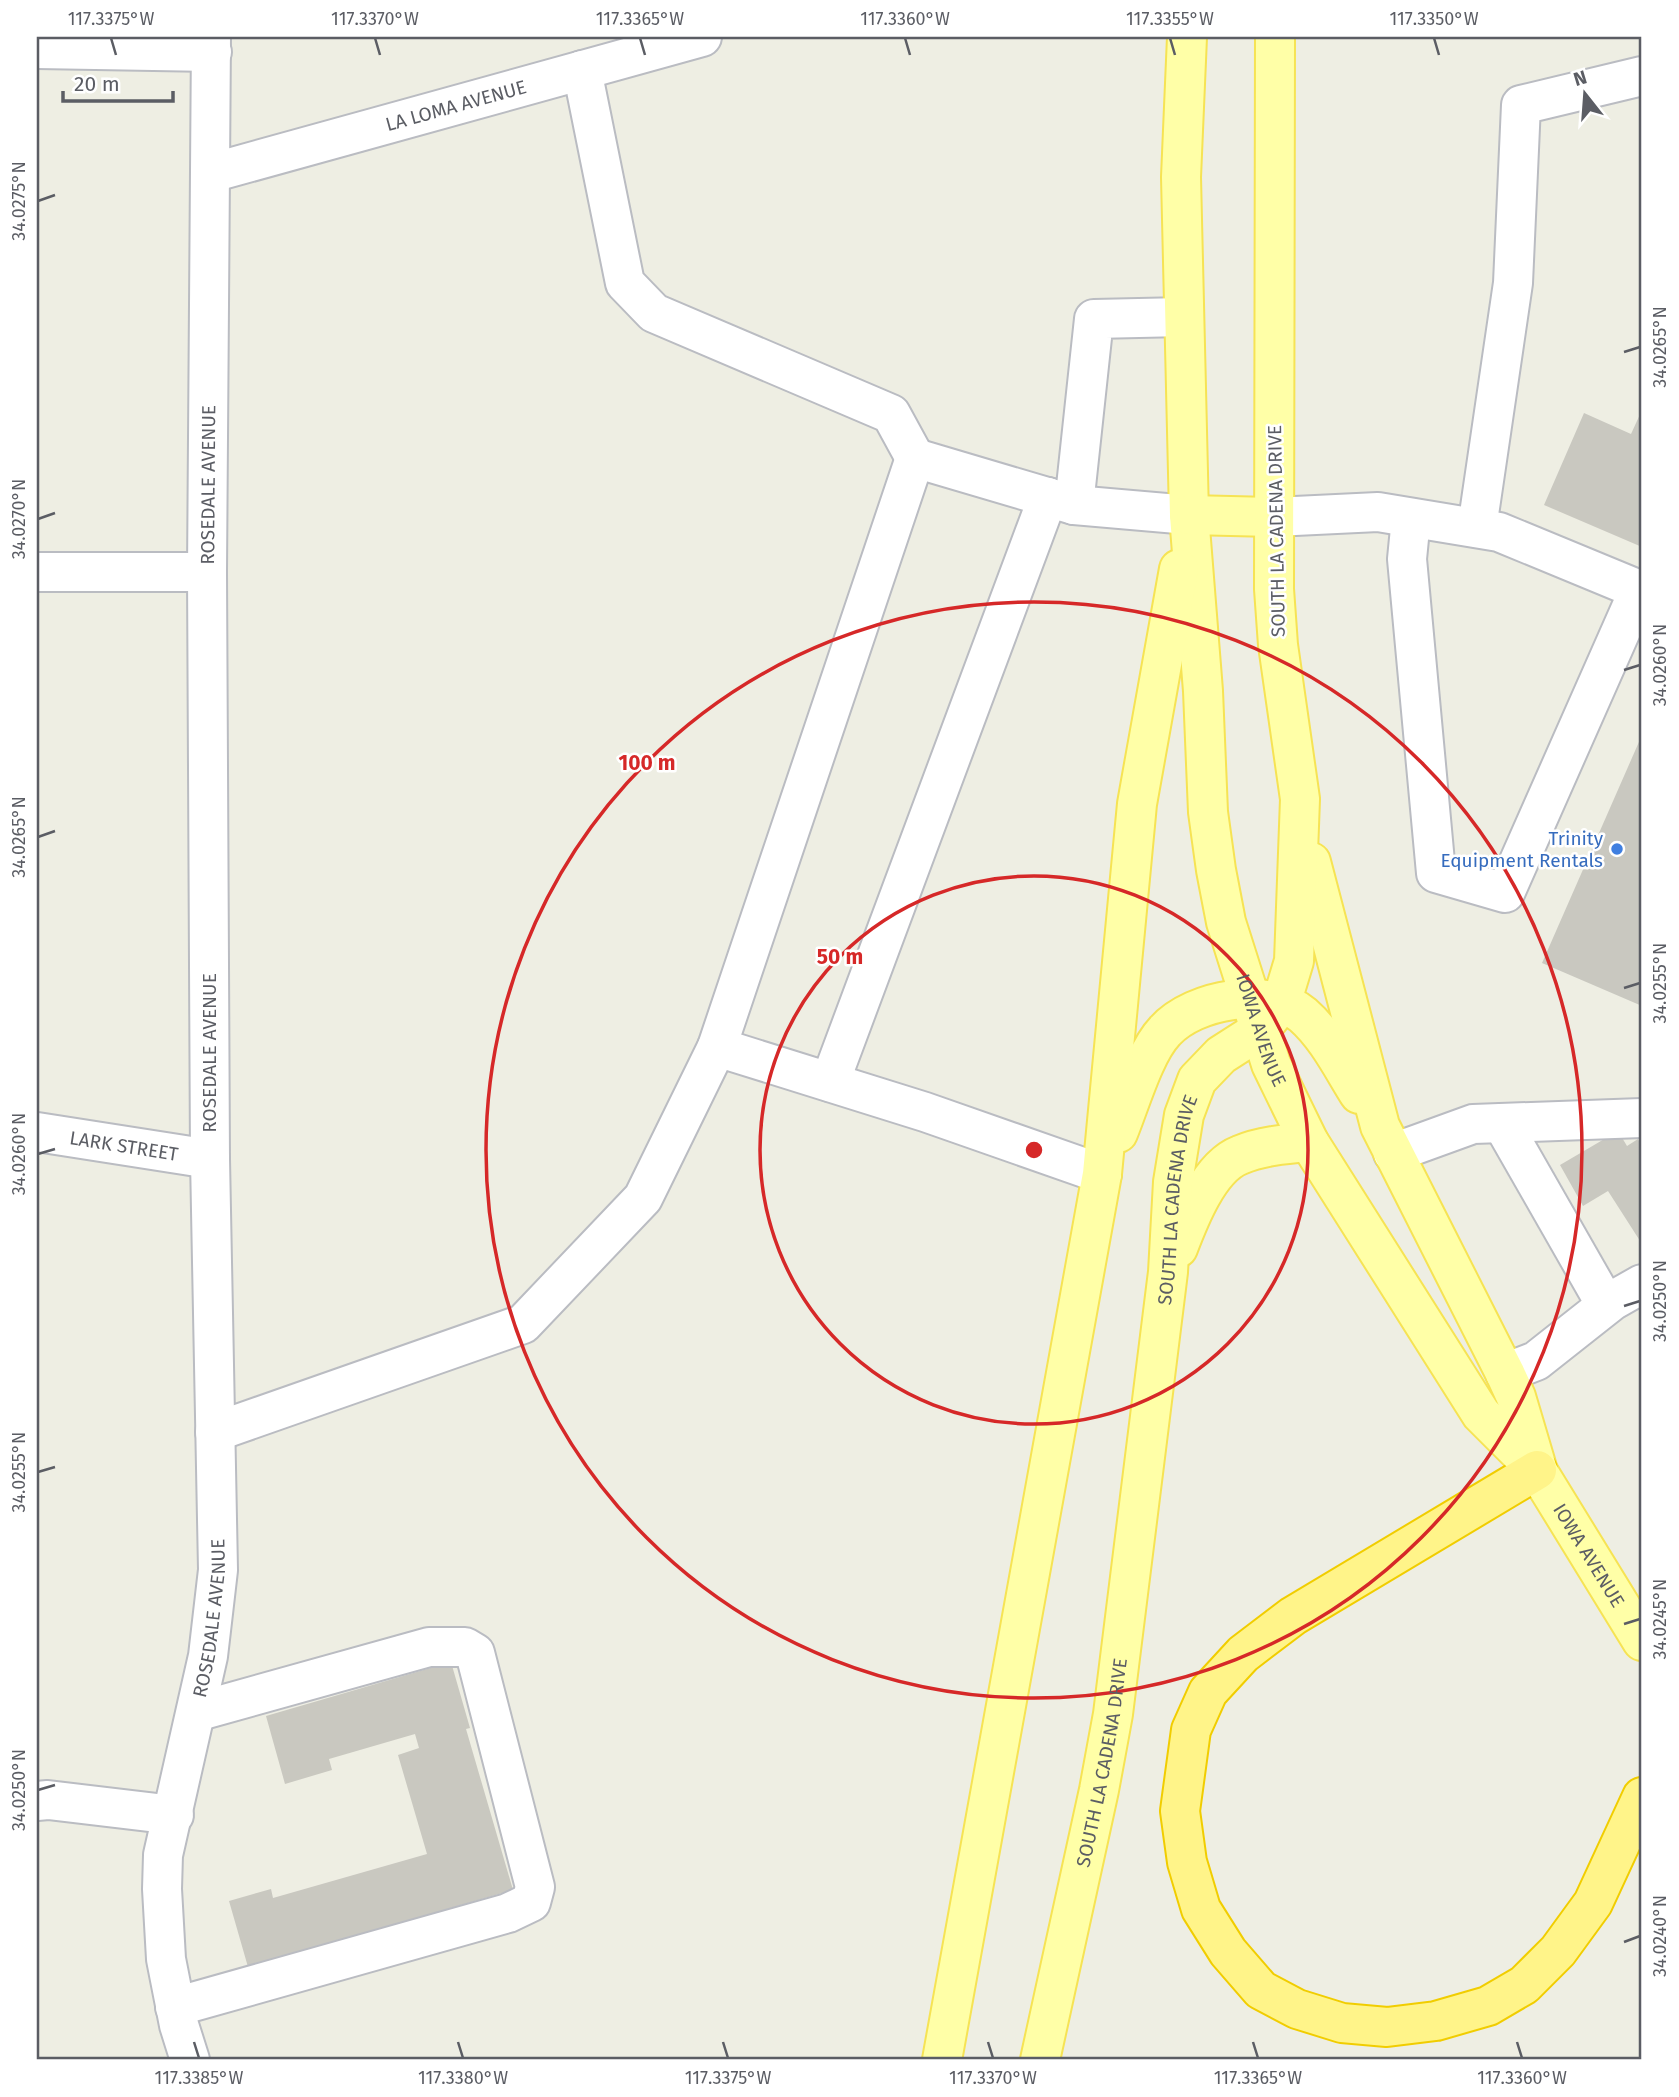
<svg xmlns="http://www.w3.org/2000/svg" width="1679" height="2097" viewBox="0 0 1679 2097" font-family="'Fira Sans',sans-serif">
	<style>
		.building { fill: #c9c8c0 }
		.lines { fill: none; stroke-linecap: round; stroke-linejoin: round }
		.minor-casing { stroke: #babcc2; stroke-width: 42 }
		.major-casing { stroke: #f6e354; stroke-width: 42 }
		.highway-casing { stroke: #f1cd00; stroke-width: 42 }
		.minor { stroke: #fff; stroke-width: 38 }
		.major { stroke: #ffffa7; stroke-width: 38 }
		.highway { stroke: #fff489; stroke-width: 38 }
		.ticks { fill: none; stroke: #5b5d64; stroke-width: 2.5 }
		.ring { fill: none; stroke: #d62828; stroke-width: 3.5 }
		.shop-dot { fill: #3f7fe0; stroke: #fff; stroke-width: 2.5 }
		.labels { text-anchor: middle; stroke-width: 5; stroke-linejoin: round; paint-order: stroke }
		.street-label { font-size: 19px; fill: #5b5d64; stroke: #fff }
		.shop-label { font-size: 19px; fill: #366cbe; stroke: #fff; text-anchor: end }
		.centre { fill: #d62828; stroke: #fff; stroke-width: 3.5 }
		.ring-label { font-size: 21px; text-anchor: middle; font-weight: bold; fill: #d62828; stroke: #fff; stroke-width: 5; stroke-linejoin: round; paint-order: stroke }
		.neatline { fill: none; stroke: #5b5d64; stroke-width: 2.5 }
		.ticks-label { font-size: 18px; text-anchor: middle; fill: #5b5d64 }
	</style>
	<rect width="100%" height="100%" fill="#eeeee3"/>
	<path class="building" d="M 1642,410 L 1642,547 L 1544,505 L 1584,413 L 1631,434 Z
		M 1642,735 L 1642,1006 L 1542,963 Z
		M 1618,1131 L 1627,1146 L 1638,1139 L 1642,1147 L 1642,1244 L 1608,1191 L 1583,1206 L 1560,1165 Z
		M 451,1662 L 470,1728 L 466,1729 L 513,1890 L 248,1967 L 229,1901 L 271,1889 L 273,1898 L 427,1854 L 398,1755 L 419,1748 L 415,1734 L 329,1759 L 332,1770 L 285,1784 L 266,1716 Z"/>
	<g class="lines">
		<defs>
			<g id="minor">
				<path d="M 37,49 L 212,52"/>
				<path d="M 582,70 L 625,283 L 654,313 L 891,414 L 915,458"/>
				<path id="s1" d="M 211,173 L 702,37"/>
				<path d="M 1074,505 L 1094,319 L 1184,317"/>
				<path d="M 1274,517 L 1378,512 L 1499,532 L 1642,591"/>
				<path d="M 1411,518 L 1407,559 L 1436,873 L 1505,893 L 1639,590"/>
				<path d="M 1477,528 L 1513,283 L 1521,105 L 1642,76"/>
				<path d="M 37,572 L 207,572"/>
				<path d="M 830,1082 L 1048,497"/>
				<path d="M 1502,1123 L 1606,1305"/>
				<path id="s2" d="M 37,1132 L 210,1159"/>
				<path d="M 1393,1153 L 1473,1124 L 1642,1118"/>
				<path d="M 1102,1174 L 925,1112 L 717,1047 L 915,458 L 1074,505 L 1189,515"/>
				<path d="M 1505,1373 L 1536,1361 L 1612,1301 L 1642,1284"/>
				<path d="M 215,1432 L 523,1324 L 643,1198 L 717,1047"/>
				<path d="M 37,1801 L 48,1800 L 174,1815"/>
				<path d="M 175,2007 L 508,1913 L 531,1902 L 535,1887 L 475,1653 L 465,1647 L 429,1647 L 196,1712"/>
				<path id="s3" d="M 190,2060 L 179,2025 L 166,1959 L 162,1889 L 163,1855 L 208,1656 L 218,1570 L 210,1159 L 207,572 L 211,37"/>
			</g>
			<g id="major">
				<path id="s4" d="M 1187,37 L 1181,177 L 1189,515 L 1203,691 L 1208,812 L 1216,870 L 1226,922 L 1271,1064 L 1309,1142 L 1481,1414 L 1537,1470 L 1642,1641"/>
				<path d="M 1189,515 L 1274,517"/>
				<path d="M 1311,862 L 1380,1126 L 1505,1373 L 1516,1397 L 1537,1468"/>
				<path d="M 1118,1133 C 1130,1104 1144,1053 1165,1031 C 1194,999 1269,986 1303,1015 C 1327,1036 1342,1067 1359,1094"/>
				<path d="M 1178,1248 C 1189,1219 1209,1167 1240,1155 C 1261,1146 1286,1144 1309,1142"/>
				<path d="M 942,2060 L 1102,1174 L 1137,804 L 1179,569"/>
				<path id="s5" d="M 1040,2060 L 1099,1790 L 1113,1714 L 1168,1272 L 1173,1182 L 1184,1115 L 1197,1080 L 1221,1055 L 1260,1030 L 1281,1004 L 1294,961 L 1300,799 L 1278,645 L 1274,589 L 1275,37"/>
			</g>
			<path id="highway" d="M 1537,1470 L 1293,1616 L 1243,1654 L 1208,1692 L 1191,1730 L 1180,1811 L 1187,1862 L 1201,1909 L 1228,1952 L 1261,1990 L 1297,2009 L 1342,2023 L 1387,2027 L 1436,2021 L 1488,2006 L 1524,1985 L 1558,1951 L 1593,1903 L 1642,1797"/>
		</defs>
		<use href="#minor" class="minor-casing"/>
		<use href="#major" class="major-casing"/>
		<use href="#highway" class="highway-casing"/>
		<use href="#minor" class="minor"/>
		<use href="#major" class="major"/>
		<use href="#highway" class="highway"/>
	</g>
	<path class="ticks" d="M 111,38 L 116,55M 375,38 L 380,55M 640,38 L 645,55M 905,38 L 910,55M 1170,38 L 1175,55M 1434,38 L 1439,55M 38,201 L 55,195M 1624,352 L 1640,347M 38,519 L 55,513M 1624,670 L 1640,665M 38,837 L 55,831M 1624,988 L 1640,983M 38,1154 L 55,1149M 1624,1306 L 1640,1301M 38,1472 L 55,1467M 1624,1624 L 1640,1619M 38,1790 L 55,1785M 1624,1942 L 1640,1936M 194,2042 L 199,2058M 458,2042 L 463,2058M 723,2042 L 728,2058M 988,2042 L 993,2058M 1253,2042 L 1258,2058M 1517,2042 L 1522,2058"/>
	<g class="ring">
		<circle cx="1034" cy="1150" r="274"/>
		<circle cx="1034" cy="1150" r="548"/>
	</g>
	<circle class="shop-dot" cx="1617" cy="849" r="7"/>
	<g class="labels">
		<g class="street-label">
			<text dy="7" stroke="none"><textPath href="#s1" startOffset="254">LA LOMA AVENUE</textPath></text>
			<text dy="7" stroke="none"><textPath href="#s3" startOffset="1584">ROSEDALE AVENUE</textPath></text>
			<text transform="translate(1276 531) rotate(-91)" y="7">SOUTH LA CADENA DRIVE</text>
			<text dy="7" stroke="none"><textPath href="#s4" startOffset="1001">IOWA AVENUE</textPath></text>
			<text transform="translate(209 1053) rotate(-90)" y="7">ROSEDALE AVENUE</text>
			<text dy="7" stroke="none"><textPath href="#s2" startOffset="88">LARK STREET</textPath></text>
			<text dy="7" stroke="none"><textPath href="#s5" startOffset="872">SOUTH LA CADENA DRIVE</textPath></text>
			<text dy="7" stroke="none"><textPath href="#s4" startOffset="1624">IOWA AVENUE</textPath></text>
			<text dy="7" stroke="none"><textPath href="#s3" startOffset="450">ROSEDALE AVENUE</textPath></text>
			<text dy="7" stroke="none"><textPath href="#s5" startOffset="304">SOUTH LA CADENA DRIVE</textPath></text>
		</g>
		<g class="shop-label">
			<text x="1603" y="845">Trinity<tspan x="1603" dy="22">Equipment Rentals</tspan></text>
		</g>
	</g>
	<circle cx="1034" cy="1150" r="10" class="centre"/>
	<g class="ring-label">
		<text x="647" y="770">100 m</text>
		<text x="840" y="964">50 m</text>
	</g>
	<rect width="1679" height="2097" fill="none" stroke="#ffffff" stroke-width="77"/>
	<g transform="translate(1585 94) rotate(343)" stroke="#ffffff" stroke-width="5" paint-order="stroke">
	<path d="M0-5L12 26L0 18L-12 26Z" fill="#5b5d64"/>
	<text y="-10" font-size="19" font-weight="bold" text-anchor="middle" fill="#5b5d64">N</text>
	</g>
	<path d="M63 91v10h110v-10" fill="none" stroke="#5b5d64" stroke-width="3.5"/>
	<text x="74" y="91" font-size="21" fill="#5b5d64" stroke="#ffffff" stroke-width="5" paint-order="stroke">20 m</text>
	<rect x="38" y="38" width="1602" height="2020" class="neatline"/>
	<g class="ticks-label">
		<text x="111" y="25">117.3375°W</text>
		<text x="375" y="25">117.3370°W</text>
		<text x="640" y="25">117.3365°W</text>
		<text x="905" y="25">117.3360°W</text>
		<text x="1170" y="25">117.3355°W</text>
		<text x="1434" y="25">117.3350°W</text>
		<text transform="translate(19 201) rotate(-90)" y="6">34.0275°N</text>
		<text transform="translate(1660 347) rotate(-90)" y="6">34.0265°N</text>
		<text transform="translate(19 519) rotate(-90)" y="6">34.0270°N</text>
		<text transform="translate(1660 665) rotate(-90)" y="6">34.0260°N</text>
		<text transform="translate(19 837) rotate(-90)" y="6">34.0265°N</text>
		<text transform="translate(1660 983) rotate(-90)" y="6">34.0255°N</text>
		<text transform="translate(19 1154) rotate(-90)" y="6">34.0260°N</text>
		<text transform="translate(1660 1301) rotate(-90)" y="6">34.0250°N</text>
		<text transform="translate(19 1472) rotate(-90)" y="6">34.0255°N</text>
		<text transform="translate(1660 1619) rotate(-90)" y="6">34.0245°N</text>
		<text transform="translate(19 1790) rotate(-90)" y="6">34.0250°N</text>
		<text transform="translate(1660 1936) rotate(-90)" y="6">34.0240°N</text>
		<text x="199" y="2084">117.3385°W</text>
		<text x="463" y="2084">117.3380°W</text>
		<text x="728" y="2084">117.3375°W</text>
		<text x="993" y="2084">117.3370°W</text>
		<text x="1258" y="2084">117.3365°W</text>
		<text x="1522" y="2084">117.3360°W</text>
	</g>
</svg>
